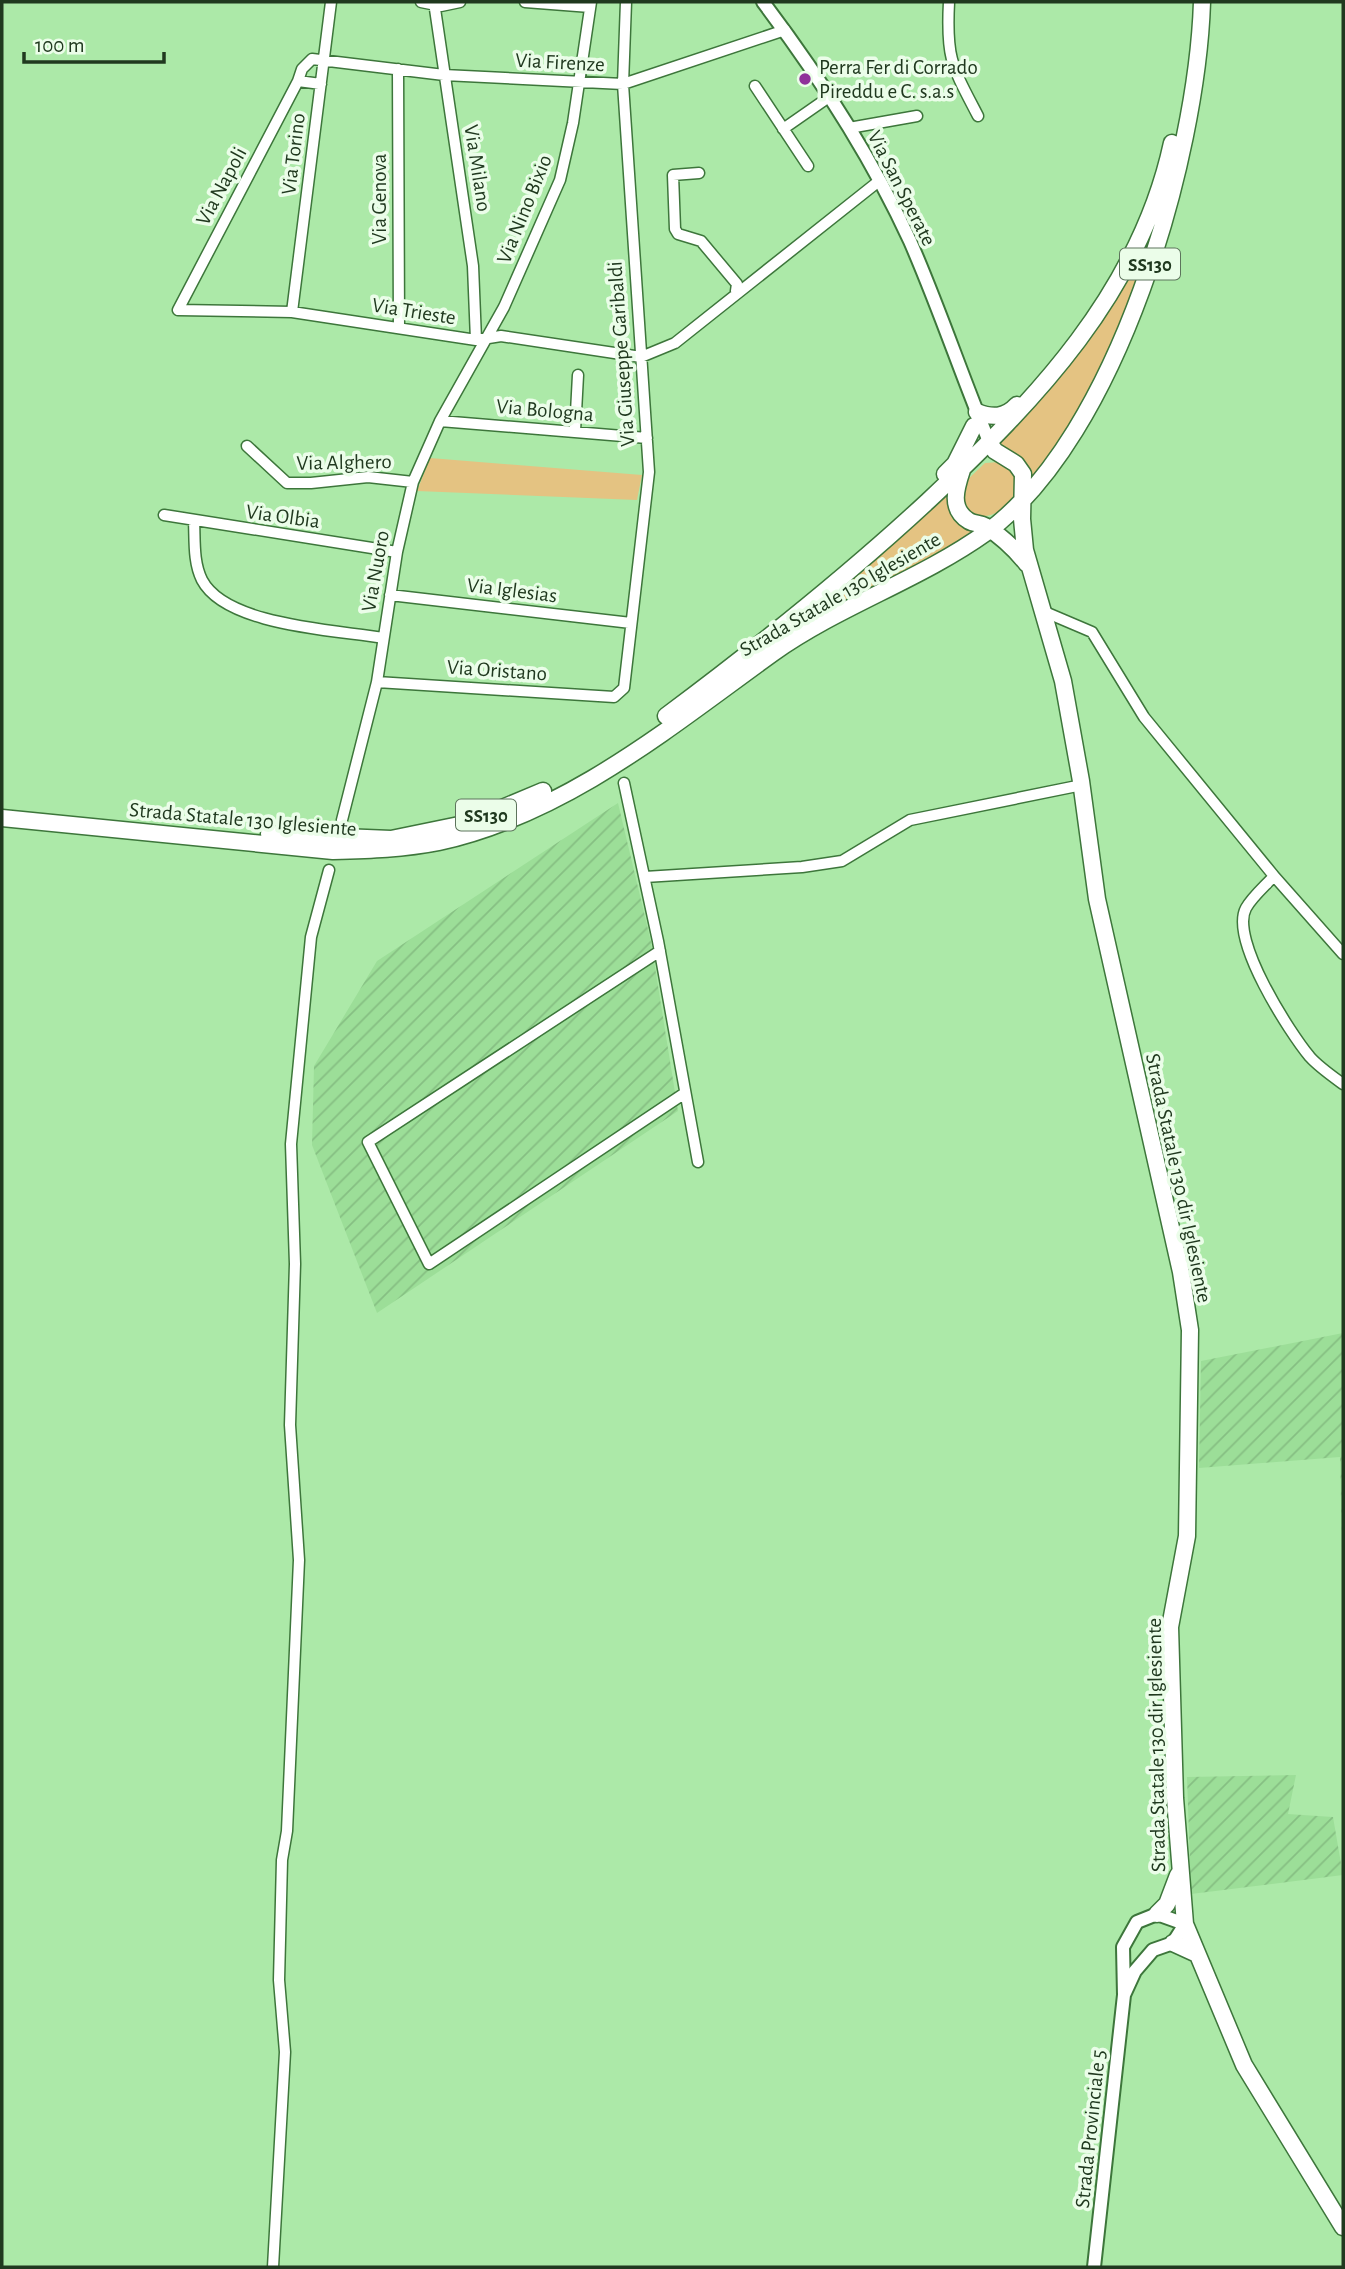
<svg xmlns="http://www.w3.org/2000/svg" width="1345" height="2269" viewBox="0 0 1345 2269" font-family="'Alegreya Sans',sans-serif">
	<style>
		.industrial { fill: url(#industrial-furrows) }
		.green { fill: #e4c382 }
		.lines { fill: none; stroke-linecap: round; stroke-linejoin: round }
		.minor-casing { stroke: #3d763b; stroke-width: 13 }
		.tertiary-casing { stroke: #3d763b; stroke-width: 16 }
		.primary-casing { stroke: #3d763b; stroke-width: 19 }
		.minor { stroke: #fff; stroke-width: 10 }
		.tertiary { stroke: #fff; stroke-width: 12 }
		.primary { stroke: #fff; stroke-width: 16 }
		.poi-dot { fill: #8f319a; stroke: #ebfde9; stroke-width: 2.5 }
		.labels { text-anchor: middle; stroke-width: 7; stroke-linejoin: round; paint-order: stroke }
		.shield { fill: #ebfde9; stroke: #5d745c; stroke-width: 2 }
		.shield-label { font-size: 19px; font-weight: bold; fill: #20391f }
		.street-label { font-size: 21px; fill: #20391f; stroke: #ebfde9 }
		.poi-label { font-size: 21px; fill: #20391f; stroke: #ebfde9; text-anchor: start }
	</style>
	<defs>
		<pattern id="industrial-furrows" width="10" height="10" patternUnits="userSpaceOnUse" patternTransform="scale(1.75)"><rect width="10" height="10" fill="#9cde98"/><path d="M-1 1l2-2M0 10L10 0M9 11l2-2" fill="none" stroke="#86bf83"/></pattern>
	</defs>
	<rect width="100%" height="100%" fill="#ace9a8"/>
	<path class="industrial" d="M 618,803 L 651,942 L 678,1111 L 377,1313 L 312,1145 L 314,1066 L 377,961 Z
		M 1343,1333 L 1343,1596 L 1340,1457 L 1199,1468 L 1201,1361 Z
		M 1296,1775 L 1288,1814 L 1333,1817 L 1343,1875 L 1191,1894 L 1187,1777 Z"/>
	<path class="green" d="M 1162,202 L 1118,342 L 1078,415 L 1030,484 L 998,445 L 1048,390 Z
		M 430,458 L 642,475 L 637,500 L 417,491 Z
		M 1000,462 L 1016,476 L 1016,491 C 1006,512 981,528 964,504 L 965,482 L 985,463 Z
		M 950,489 L 978,533 L 776,641 L 866,566 Z"/>
	<g class="lines">
		<defs>
			<path id="minor" d="M 421,2 L 441,6 L 460,2
				M 434,2 L 473,266 L 476,340
				M 525,2 L 590,7
				M 949,2 C 946,59 952,66 978,116
				M 398,69 L 399,328
				M 298,81 L 178,310 L 292,312 L 476,340 L 501,336 L 641,357 L 675,343 L 879,181
				M 321,84 L 298,81 L 302,69 L 312,59 L 444,75 L 623,84 L 785,30
				M 755,86 L 808,166
				M 849,128 L 917,116
				M 783,129 L 829,97
				M 699,173 L 673,175 L 675,229 L 678,234 L 701,241 L 737,284 L 736,291
				M 292,312 L 331,2
				M 440,421 L 647,438
				M 575,431 L 578,375
				M 247,446 L 287,483 L 311,483 L 368,477 L 413,482
				M 164,515 L 397,552
				M 194,521 C 195,540 193,562 202,580 C 226,626 337,630 383,638
				M 390,595 L 631,623
				M 1045,612 L 1092,632 L 1144,717 L 1274,876 L 1343,954
				M 377,682 L 614,697 L 624,688 L 649,472 L 623,84 L 626,2
				M 624,783 L 658,941 L 698,1162
				M 342,820 L 377,682 L 397,552 L 413,482 L 440,421 L 504,307 L 560,180 L 573,123 L 591,2
				M 1274,876 C 1265,886 1252,897 1246,908 C 1229,939 1290,1033 1310,1057 C 1319,1067 1332,1076 1343,1084
				M 645,877 L 802,867 L 842,861 L 910,820 L 1082,785
				M 660,951 L 368,1142 L 429,1264 L 685,1093
				M 273,2267 L 285,2052 L 279,1980 L 282,1860 L 287,1831 L 299,1560 L 290,1425 L 295,1264 L 291,1144 L 311,937 L 329,870"/>
			<path id="tertiary" d="M 763,2 C 819,76 871,156 910,241 C 939,307 962,377 990,444
				M 1094,2267 L 1124,1995 L 1123,1947 L 1137,1922 L 1157,1914 L 1185,1924 L 1173,1943 L 1153,1950 L 1135,1971 L 1124,1995"/>
			<path id="primary" d="M 977,412 C 992,418 1005,418 1017,405
				M 990,444 L 995,451 L 1016,464 L 1023,474 L 1022,519 L 1025,550 L 1063,681 L 1081,781 L 1097,899 L 1181,1272 L 1190,1330 L 1187,1536 L 1170,1627 L 1175,1798 L 1185,1924 L 1244,2065 L 1343,2227
				M 962,470 C 956,488 949,509 969,521 C 974,524 980,523 985,526 C 1001,536 1015,549 1027,564
				M 945,474 L 955,464 L 974,426
				M 666,716 C 757,648 845,578 928,501 C 1035,401 1140,292 1172,143
				M 2,818 L 333,851 C 369,850 404,849 439,842 C 566,814 670,727 773,653 C 839,606 920,580 987,532 C 1118,436 1197,158 1202,2
				M 269,834 L 391,839 L 464,824 L 543,791
				M 1157,1914 L 1167,1904 L 1178,1875
				M 1173,1943 L 1197,1954"/>
		</defs>
		<use href="#minor" class="minor-casing"/>
		<use href="#tertiary" class="tertiary-casing"/>
		<use href="#primary" class="primary-casing"/>
		<use href="#minor" class="minor"/>
		<use href="#tertiary" class="tertiary"/>
		<use href="#primary" class="primary"/>
	</g>
	<circle class="poi-dot" cx="805" cy="79" r="7"/>
	<g class="labels">
		<g class="shield">
			<rect x="1120" y="248.5" width="60" height="31" rx="5"/>
			<rect x="456" y="799.5" width="60" height="31" rx="5"/>
		</g>
		<g class="shield-label">
			<text x="1150" y="271">SS130</text>
			<text x="486" y="822">SS130</text>
		</g>
		<g class="street-label">
			<text transform="translate(560 62) rotate(3)" y="7">Via Firenze</text>
			<text transform="translate(293 154) rotate(-83)" y="7">Via Torino</text>
			<text transform="translate(478 168) rotate(81)" y="7">Via Milano</text>
			<text transform="translate(221 186) rotate(-62)" y="7">Via Napoli</text>
			<text transform="translate(902 188) rotate(63)" y="7">Via San Sperate</text>
			<text transform="translate(379 199) rotate(-90)" y="7">Via Genova</text>
			<text transform="translate(524 209) rotate(-68)" y="7">Via Nino Bixio</text>
			<text transform="translate(414 311) rotate(9)" y="7">Via Trieste</text>
			<text transform="translate(621 354) rotate(-94)" y="7">Via Giuseppe Garibaldi</text>
			<text transform="translate(545 410) rotate(5)" y="7">Via Bologna</text>
			<text transform="translate(344 462) rotate(-1)" y="7">Via Alghero</text>
			<text transform="translate(283 516) rotate(8)" y="7">Via Olbia</text>
			<text transform="translate(375 571) rotate(-80)" y="7">Via Nuoro</text>
			<text transform="translate(512 590) rotate(7)" y="7">Via Iglesias</text>
			<text transform="translate(840 594) rotate(-30)" y="7">Strada Statale 130 Iglesiente</text>
			<text transform="translate(497 670) rotate(4)" y="7">Via Oristano</text>
			<text transform="translate(243 819) rotate(5)" y="7">Strada Statale 130 Iglesiente</text>
			<text transform="translate(1179 1178) rotate(78)" y="7">Strada Statale 130 dir Iglesiente</text>
			<text transform="translate(1156 1745) rotate(-91)" y="7">Strada Statale 130 dir Iglesiente</text>
			<text transform="translate(1090 2129) rotate(-84)" y="7">Strada Provinciale 5</text>
		</g>
		<g class="poi-label">
			<text x="819" y="74">Perra Fer di Corrado<tspan x="819" dy="24">Pireddu e C. s.a.s</tspan></text>
		</g>
	</g>
	<rect width="1345" height="2269" fill="none" stroke="#20391f" stroke-width="7"/>
	<path d="M24 52v10h140v-10" fill="none" stroke="#20391f" stroke-width="3.5"/>
	<text x="35" y="52" font-size="21" fill="#20391f" stroke="#ebfde9" stroke-width="5" paint-order="stroke">100 m</text>
</svg>
